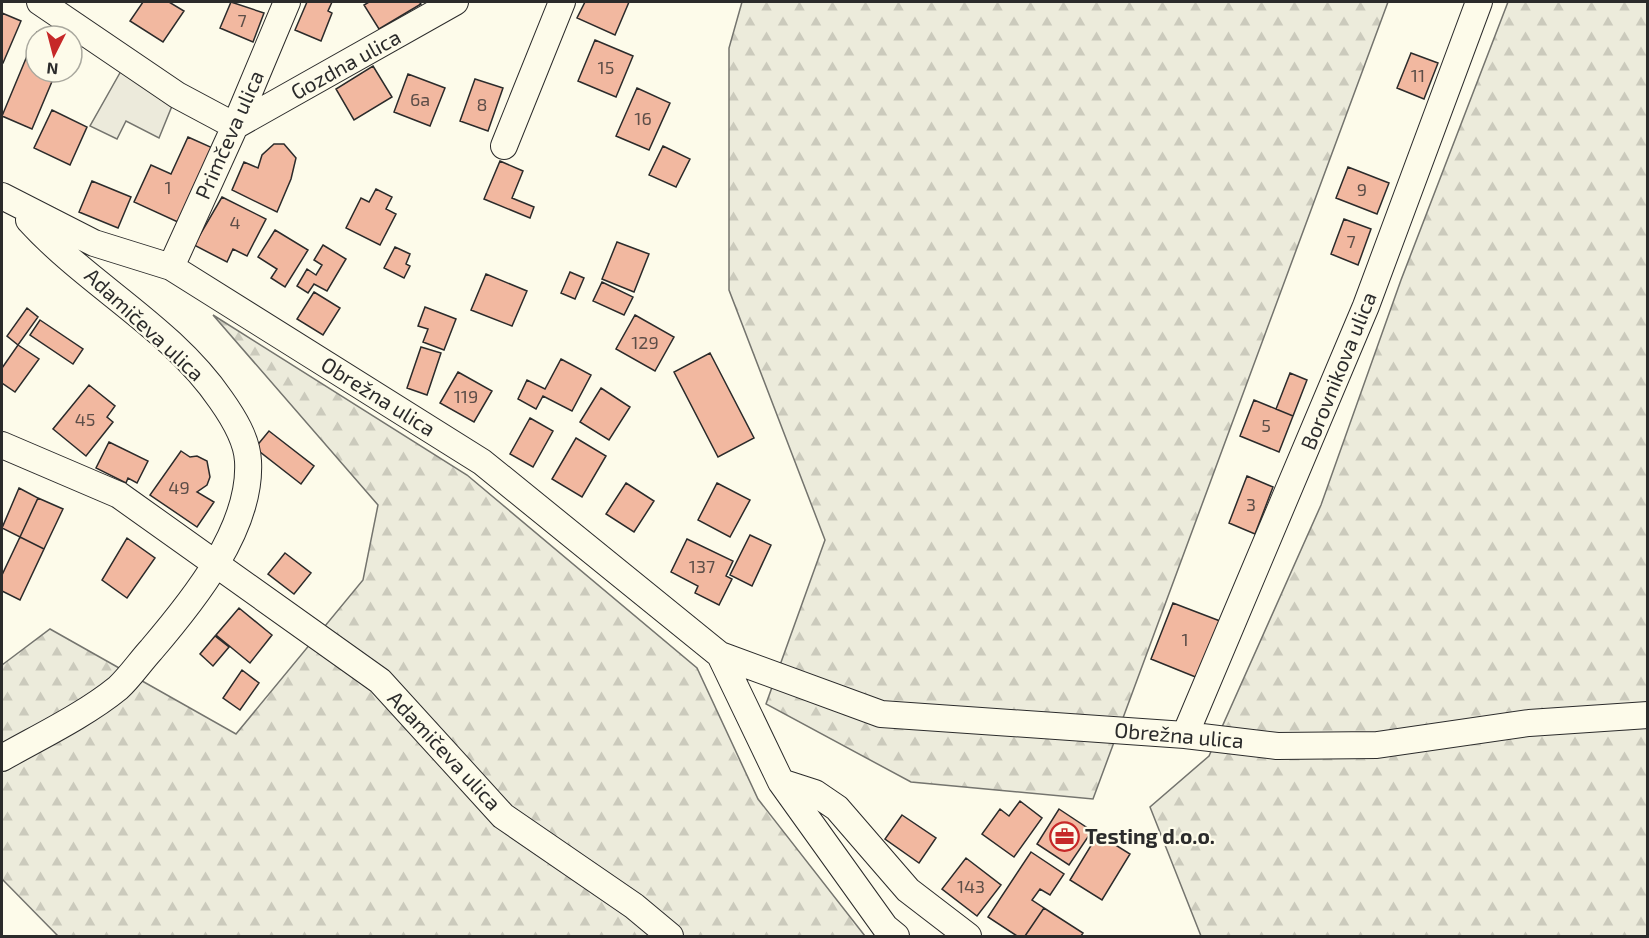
<svg xmlns="http://www.w3.org/2000/svg" width="1649" height="938" viewBox="0 0 1649 938" font-family="'Exo 2',sans-serif">
	<style>
		.forest { fill: url(#forest-firs); stroke: #74746e; stroke-width: 1.5 }
		.parking { fill: #eceadb; stroke: #74746e; stroke-width: 1.5 }
		.building { fill: #f2b8a0; stroke: #2b2b2b; stroke-width: 1.5 }
		.lines { fill: none; stroke-linecap: round; stroke-linejoin: round }
		.minor-casing { stroke: #2b2b2b; stroke-width: 28 }
		.minor { stroke: #fdfbea; stroke-width: 26 }
		.labels { text-anchor: middle; stroke-width: 4.5; stroke-linejoin: round; paint-order: stroke }
		.number-label { font-size: 18px; fill: #5d4e48 }
		.street-label { font-size: 21px; fill: #2b2b2b; stroke: #fdfbea }
		.poi-label { font-size: 21px; font-weight: bold; fill: #2b2b2b; stroke: #fdfbea; text-anchor: start }
	</style>
	<defs>
		<pattern id="forest-firs" width="22" height="20" patternUnits="userSpaceOnUse" patternTransform="scale(1.5)"><rect width="22" height="20" fill="#ecebdb"/><path d="M5 1l3.5 6h-7zM16 11l3.5 6h-7z" fill="#cbcabc"/></pattern>
	</defs>
	<rect width="100%" height="100%" fill="#fdfbea"/>
	<path class="forest" d="M 742,2 L 1388,2 L 1093,799 L 911,782 L 766,704 L 825,540 L 729,290 L 729,48 Z
		M 1508,2 L 1647,2 L 1647,936 L 1201,936 L 1150,807 L 1209,756 L 1321,505 L 1401,280 Z
		M 213,315 L 467,475 L 697,668 L 758,799 L 865,936 L 58,936 L 2,879 L 2,665 L 50,629 L 236,734 L 363,580 L 378,505 Z"/>
	<path class="parking" d="M 121,71 L 172,106 L 159,138 L 126,121 L 117,139 L 90,126 Z"/>
	<path class="building" d="M 143,2 L 169,2 L 184,11 L 163,42 L 130,21 Z
		M 231,2 L 264,13 L 253,42 L 220,28 Z
		M 307,2 L 332,2 L 328,11 L 332,13 L 321,41 L 295,30 Z
		M 369,2 L 419,2 L 421,4 L 379,29 L 364,5 Z
		M 585,2 L 629,2 L 615,35 L 577,18 Z
		M 2,13 L 21,21 L 3,63 L 2,63 Z
		M 37,32 L 47,36 L 36,36 L 36,72 L 56,72 L 32,129 L 2,116 Z
		M 595,40 L 633,56 L 616,97 L 578,81 Z
		M 1411,53 L 1438,63 L 1424,99 L 1397,88 Z
		M 373,66 L 392,97 L 354,120 L 336,89 Z
		M 408,74 L 445,88 L 430,126 L 394,112 Z
		M 475,79 L 503,88 L 488,131 L 460,121 Z
		M 637,88 L 670,103 L 649,150 L 616,136 Z
		M 52,110 L 87,127 L 70,165 L 34,148 Z
		M 188,137 L 215,149 L 180,223 L 134,202 L 151,165 L 171,174 Z
		M 274,144 L 284,144 L 296,158 L 291,179 L 277,212 L 232,190 L 244,162 L 258,168 L 262,155 Z
		M 663,146 L 690,159 L 676,187 L 649,175 Z
		M 500,161 L 523,171 L 512,198 L 534,207 L 530,218 L 484,199 Z
		M 1348,167 L 1389,183 L 1377,214 L 1336,198 Z
		M 92,181 L 131,197 L 118,228 L 79,212 Z
		M 376,189 L 392,197 L 386,209 L 396,214 L 380,245 L 346,228 L 361,198 L 369,202 Z
		M 222,197 L 266,219 L 247,256 L 233,249 L 227,262 L 194,245 Z
		M 1344,219 L 1371,229 L 1358,265 L 1331,254 Z
		M 275,230 L 308,250 L 285,287 L 271,278 L 277,269 L 258,257 Z
		M 617,242 L 649,254 L 634,292 L 602,279 Z
		M 323,245 L 346,259 L 327,291 L 314,284 L 308,293 L 297,286 L 307,269 L 316,275 L 322,265 L 314,260 Z
		M 395,247 L 410,254 L 406,264 L 410,266 L 404,278 L 384,268 Z
		M 570,272 L 584,278 L 575,299 L 561,293 Z
		M 486,274 L 527,291 L 512,326 L 471,310 Z
		M 602,282 L 633,297 L 624,315 L 593,301 Z
		M 314,292 L 340,308 L 323,335 L 297,319 Z
		M 425,307 L 456,319 L 444,350 L 423,342 L 428,329 L 418,326 Z
		M 27,308 L 38,317 L 18,345 L 7,336 Z
		M 635,315 L 674,337 L 655,371 L 616,349 Z
		M 40,320 L 83,349 L 73,364 L 30,335 Z
		M 18,345 L 39,359 L 15,392 L 2,383 L 2,368 Z
		M 421,347 L 441,353 L 427,395 L 407,388 Z
		M 710,353 L 754,438 L 718,457 L 674,372 Z
		M 561,359 L 591,375 L 572,411 L 543,396 L 536,409 L 518,399 L 527,380 L 545,389 Z
		M 458,372 L 492,391 L 474,422 L 440,403 Z
		M 1290,373 L 1307,380 L 1293,416 L 1276,409 Z
		M 89,385 L 115,406 L 107,417 L 113,422 L 86,456 L 53,429 Z
		M 601,388 L 630,407 L 609,440 L 580,422 Z
		M 1254,400 L 1293,416 L 1279,452 L 1240,436 Z
		M 530,418 L 553,431 L 533,467 L 510,454 Z
		M 269,431 L 314,466 L 301,484 L 255,448 Z
		M 576,438 L 606,456 L 582,497 L 552,479 Z
		M 109,442 L 148,461 L 137,483 L 128,478 L 126,483 L 96,468 Z
		M 181,451 L 190,457 L 197,456 L 207,461 L 210,477 L 207,485 L 197,492 L 214,502 L 197,527 L 150,495 Z
		M 1247,476 L 1273,487 L 1255,534 L 1229,523 Z
		M 626,483 L 654,501 L 634,532 L 606,514 Z
		M 717,483 L 750,500 L 730,537 L 698,520 Z
		M 19,488 L 38,498 L 20,537 L 2,528 Z
		M 38,498 L 63,509 L 44,549 L 20,537 Z
		M 750,535 L 771,545 L 752,586 L 730,575 Z
		M 20,537 L 44,549 L 20,600 L 2,591 L 2,575 Z
		M 127,538 L 155,558 L 127,598 L 102,580 Z
		M 687,539 L 733,561 L 726,576 L 732,579 L 719,605 L 695,593 L 698,586 L 671,572 Z
		M 285,553 L 311,573 L 294,594 L 268,574 Z
		M 1173,603 L 1220,621 L 1198,678 L 1151,659 Z
		M 239,608 L 272,635 L 250,663 L 216,635 Z
		M 215,636 L 229,647 L 213,666 L 200,654 Z
		M 242,670 L 259,683 L 240,710 L 223,698 Z
		M 1020,801 L 1042,818 L 1014,857 L 982,834 L 1000,809 L 1009,816 Z
		M 1059,809 L 1092,831 L 1069,865 L 1037,844 Z
		M 902,815 L 936,838 L 919,863 L 885,839 Z
		M 1098,834 L 1130,854 L 1102,900 L 1070,880 Z
		M 1031,852 L 1064,874 L 1050,895 L 1040,889 L 1032,900 L 1044,908 L 1025,936 L 1017,936 L 988,917 Z
		M 966,858 L 1001,885 L 977,916 L 942,889 Z
		M 1044,908 L 1083,933 L 1081,936 L 1025,936 Z"/>
	<g class="lines">
		<defs>
			<path id="minor" d="M 40,2 L 177,95 L 235,126 L 455,2
				M 504,146 L 562,2
				M 2,196 L 94,243 L 171,267 L 482,462 L 720,655 L 881,714 L 1185,735 L 1277,746 L 1377,745 L 1529,723 L 1648,715
				M 171,267 L 235,126 L 287,2
				M 2,445 L 119,495 L 380,681 L 503,816 L 634,906 L 670,936
				M 720,655 L 781,782 L 885,927 L 896,936
				M 1185,735 L 1366,306 L 1479,2
				M 2,758 C 39,737 85,715 118,688 C 130,677 140,662 151,650 C 192,602 252,529 248,461 C 247,439 233,417 221,400 C 171,327 88,285 29,220
				M 781,782 L 815,793 L 837,808 L 908,890 L 968,936"/>
		</defs>
		<use href="#minor" class="minor-casing"/>
		<use href="#minor" class="minor"/>
	</g>
	<defs>
		<symbol id="office-ring" viewBox="-11 -11 22 22"><circle r="9.5" fill="#fdfbea" stroke="#c62828" stroke-width="1.5"/><path d="M-6-3h4V-5.5h4V-3h4V5H-6ZM-1-4.5V-3h2v-1.5ZM-6 0V1H6V0Z" fill="#c62828"/></symbol>
	</defs>
	<g fill-rule="evenodd">
		<use href="#office-ring" x="1048" y="820" width="33" height="33"/>
	</g>
	<g class="labels">
		<g class="number-label">
			<text x="242" y="27">7</text>
			<text x="606" y="74">15</text>
			<text x="1418" y="82">11</text>
			<text x="420" y="106">6a</text>
			<text x="482" y="111">8</text>
			<text x="643" y="125">16</text>
			<text x="168" y="194">1</text>
			<text x="1362" y="196">9</text>
			<text x="235" y="229">4</text>
			<text x="1351" y="248">7</text>
			<text x="645" y="349">129</text>
			<text x="466" y="403">119</text>
			<text x="85" y="426">45</text>
			<text x="1266" y="432">5</text>
			<text x="179" y="494">49</text>
			<text x="1251" y="511">3</text>
			<text x="702" y="573">137</text>
			<text x="1185" y="646">1</text>
			<text x="971" y="893">143</text>
		</g>
		<g class="street-label">
			<text transform="translate(346 65) rotate(-29)" y="7">Gozdna ulica</text>
			<text transform="translate(230 135) rotate(-66)" y="7">Primčeva ulica</text>
			<text transform="translate(144 325) rotate(43)" y="7">Adamičeva ulica</text>
			<text transform="translate(1339 371) rotate(-68)" y="7">Borovnikova ulica</text>
			<text transform="translate(378 397) rotate(32)" y="7">Obrežna ulica</text>
			<text transform="translate(1179 736) rotate(5)" y="7">Obrežna ulica</text>
			<text transform="translate(444 751) rotate(47)" y="7">Adamičeva ulica</text>
		</g>
		<g class="poi-label">
			<text x="1085" y="844">Testing d.o.o.</text>
		</g>
	</g>
	<rect width="1649" height="938" fill="none" stroke="#2b2b2b" stroke-width="6"/>
	<g transform="translate(54 54) rotate(186)"><circle r="28" fill="#fdfbea" stroke="#a9a89e" stroke-width="1.5"/>
	<path d="M0-4.5L10 22L0 15L-10 22Z" fill="#c62828"/>
	<text y="-9" font-size="16" font-weight="bold" text-anchor="middle" fill="#2b2b2b">N</text>
	</g>
</svg>
